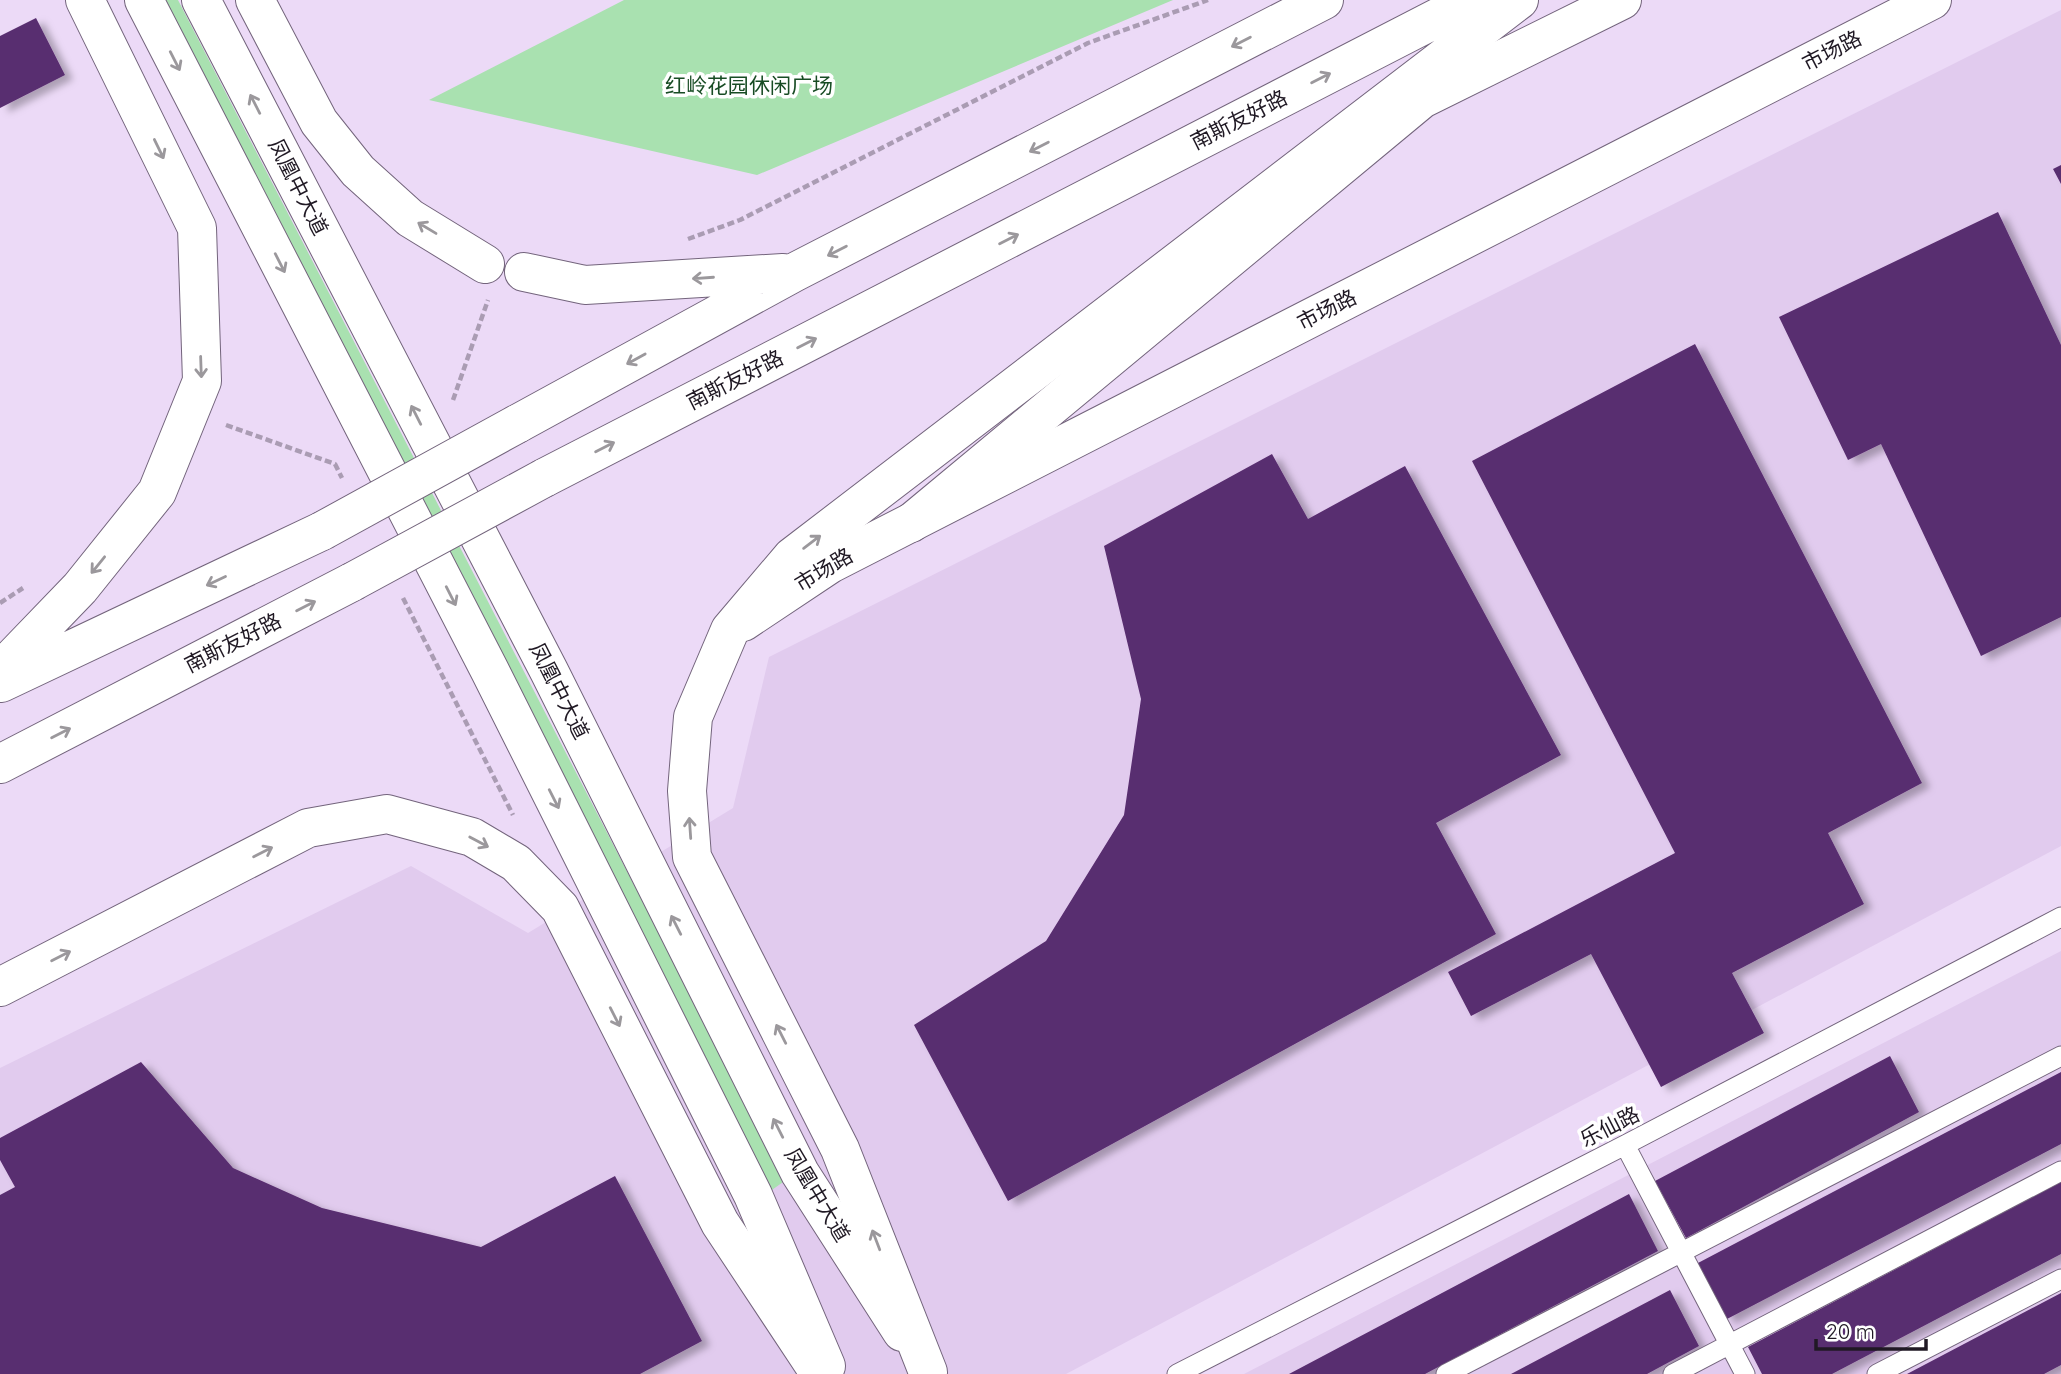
<svg xmlns="http://www.w3.org/2000/svg" width="2061" height="1374" viewBox="0 0 2061 1374" font-family="Quicksand,'Noto Sans SC',sans-serif">
	<style>
		.built { fill: #e1cbee }
		.green { fill: #a9e1b0 }
		.building { fill: #592d6f; filter: url(#shadow) }
		.lines { fill: none; stroke-linecap: round; stroke-linejoin: round }
		.lane-casing { stroke: #73647c; stroke-width: 21 }
		.street-casing { stroke: #73647c; stroke-width: 40 }
		.secondary-casing { stroke: #73647c; stroke-width: 40 }
		.highway-casing { stroke: #73647c; stroke-width: 40 }
		.path { stroke: #aa9cb3; stroke-width: 4.5; stroke-dasharray: 7 3.5; stroke-linecap: butt }
		.lane { stroke: #fff; stroke-width: 19 }
		.street { stroke: #fff; stroke-width: 38 }
		.secondary { stroke: #fff; stroke-width: 38 }
		.highway { stroke: #fff; stroke-width: 38 }
		.highway-bridge-casing { stroke: #73647c; stroke-width: 40; stroke-linecap: butt }
		.highway-bridge { stroke: #fff; stroke-width: 38 }
		.oneway { stroke: #9b989c }
		.labels { text-anchor: middle; stroke-width: 7; stroke-linejoin: round; paint-order: stroke }
		.street-label { font-size: 21px; fill: #201924; stroke: #fff }
		.park-label { font-size: 21px; fill: #184c24; stroke: #fff }
	</style>
	<defs>
		<filter id="shadow"><feDropShadow dx="8" dy="4.5" stdDeviation="3.5" flood-color="#0004"/></filter>
	</defs>
	<rect width="100%" height="100%" fill="#ecdaf7"/>
	<path class="built" d="M 2061,10 L 2061,846 L 1066,1374 L 0,1374 L 0,1068 L 411,866 L 528,933 L 733,808 L 769,657 Z
		M 2061,951 L 2061,1374 L 1244,1374 Z"/>
	<path class="green" d="M 157,0 L 178,0 L 786,1180 L 769,1192 Z
		M 624,0 L 1173,0 L 757,175 L 429,100 Z"/>
	<path class="building" d="M 36,18 L 65,75 L 0,108 L 0,36 Z
		M 2061,165 L 2061,184 L 2053,169 Z
		M 1998,212 L 2061,345 L 2061,617 L 1981,656 L 1881,444 L 1848,460 L 1779,317 Z
		M 1695,344 L 1922,783 L 1828,833 L 1864,904 L 1732,973 L 1764,1033 L 1661,1087 L 1591,954 L 1471,1016 L 1448,972 L 1675,853 L 1472,461 Z
		M 1272,454 L 1308,519 L 1405,466 L 1561,755 L 1436,823 L 1496,934 L 1008,1201 L 914,1025 L 1046,941 L 1124,815 L 1141,699 L 1104,546 Z
		M 1890,1056 L 1919,1112 L 1686,1238 L 1655,1181 Z
		M 141,1062 L 233,1168 L 322,1208 L 481,1247 L 615,1176 L 702,1341 L 640,1374 L 0,1374 L 0,1195 L 15,1187 L 0,1160 L 0,1138 Z
		M 2061,1072 L 2061,1144 L 1727,1319 L 1698,1263 Z
		M 2061,1182 L 2061,1254 L 1832,1374 L 1762,1374 L 1748,1347 Z
		M 1629,1194 L 1658,1251 L 1425,1374 L 1289,1374 Z
		M 1670,1290 L 1699,1346 L 1647,1374 L 1511,1374 Z
		M 2061,1293 L 2061,1365 L 2044,1374 L 1907,1374 Z"/>
	<g class="lines">
		<defs>
			<path id="lane" d="M 1625,1145 L 1745,1374
				M 1177,1374 L 1625,1145 L 2061,917
				M 1446,1374 L 2061,1056
				M 1673,1374 L 2061,1171
				M 1877,1374 L 2061,1279"/>
			<path id="street" d="M 743,622 L 830,564 L 1932,0"/>
			<path id="secondary" d="M 144,0 L 490,671 L 753,1195 L 826,1366
				M 201,0 L 549,671 L 800,1173 L 902,1332
				M 911,523 L 1422,99 L 1622,0"/>
			<path id="highway" d="M 255,0 L 319,122 L 358,171 L 410,218 L 485,264
				M 524,272 L 585,285 L 783,273
				M 517,424 L 795,272 L 1324,0
				M 544,478 L 1472,0
				M 0,671 L 80,588 L 157,492 L 202,381 L 197,228 L 85,0
				M 1,683 L 322,531
				M 0,764 L 352,582
				M 0,987 L 308,828 L 387,814 L 472,837 L 516,863 L 560,908 L 720,1223 L 820,1374
				M 928,1372 L 840,1149 L 692,857 L 687,791 L 693,717 L 730,630 L 792,557 L 1519,0"/>
		</defs>
		<use href="#lane" class="lane-casing"/>
		<use href="#street" class="street-casing"/>
		<use href="#secondary" class="secondary-casing"/>
		<use href="#highway" class="highway-casing"/>
		<path class="path" d="M 688,239 L 740,220 L 1088,43 L 1208,0
			M 453,400 L 488,300
			M 226,425 L 335,464 L 342,478
			M 403,598 L 513,815
			M 0,603 L 23,588"/>
		<use href="#lane" class="lane"/>
		<use href="#street" class="street"/>
		<use href="#secondary" class="secondary"/>
		<use href="#highway" class="highway"/>
		<defs>
			<path id="highway-bridge" d="M 322,531 L 517,424
				M 352,582 L 544,478"/>
		</defs>
		<use href="#highway-bridge" class="highway-bridge-casing"/>
		<use href="#highway-bridge" class="highway-bridge"/>
	</g>
	<defs><path id="oneway-shaft" d="M-6 0H5M1.5-3L5.5 0L1.5 3" fill="none" stroke-width="1.6" stroke-linecap="round" stroke-linejoin="round" transform="scale(1.75)"/></defs>
	<g class="oneway">
		<use href="#oneway-shaft" transform="translate(1241 42) rotate(153)"/>
		<use href="#oneway-shaft" transform="translate(175 61) rotate(63)"/>
		<use href="#oneway-shaft" transform="translate(1321 78) rotate(-27)"/>
		<use href="#oneway-shaft" transform="translate(255 104) rotate(-117)"/>
		<use href="#oneway-shaft" transform="translate(1039 147) rotate(153)"/>
		<use href="#oneway-shaft" transform="translate(159 149) rotate(64)"/>
		<use href="#oneway-shaft" transform="translate(427 228) rotate(-149)"/>
		<use href="#oneway-shaft" transform="translate(1009 239) rotate(-27)"/>
		<use href="#oneway-shaft" transform="translate(837 251) rotate(153)"/>
		<use href="#oneway-shaft" transform="translate(280 263) rotate(63)"/>
		<use href="#oneway-shaft" transform="translate(703 278) rotate(176)"/>
		<use href="#oneway-shaft" transform="translate(807 343) rotate(-27)"/>
		<use href="#oneway-shaft" transform="translate(636 359) rotate(151)"/>
		<use href="#oneway-shaft" transform="translate(201 367) rotate(88)"/>
		<use href="#oneway-shaft" transform="translate(416 415) rotate(-117)"/>
		<use href="#oneway-shaft" transform="translate(605 447) rotate(-27)"/>
		<use href="#oneway-shaft" transform="translate(812 542) rotate(-37)"/>
		<use href="#oneway-shaft" transform="translate(98 565) rotate(129)"/>
		<use href="#oneway-shaft" transform="translate(216 581) rotate(155)"/>
		<use href="#oneway-shaft" transform="translate(451 596) rotate(63)"/>
		<use href="#oneway-shaft" transform="translate(306 606) rotate(-27)"/>
		<use href="#oneway-shaft" transform="translate(61 733) rotate(-27)"/>
		<use href="#oneway-shaft" transform="translate(554 799) rotate(63)"/>
		<use href="#oneway-shaft" transform="translate(690 828) rotate(-94)"/>
		<use href="#oneway-shaft" transform="translate(479 842) rotate(28)"/>
		<use href="#oneway-shaft" transform="translate(263 852) rotate(-27)"/>
		<use href="#oneway-shaft" transform="translate(676 925) rotate(-117)"/>
		<use href="#oneway-shaft" transform="translate(61 956) rotate(-27)"/>
		<use href="#oneway-shaft" transform="translate(615 1017) rotate(63)"/>
		<use href="#oneway-shaft" transform="translate(781 1034) rotate(-117)"/>
		<use href="#oneway-shaft" transform="translate(778 1128) rotate(-117)"/>
		<use href="#oneway-shaft" transform="translate(876 1240) rotate(-111)"/>
	</g>
	<g class="labels">
		<g class="street-label">
			<text transform="translate(1832 51) rotate(-27)" y="7">市场路</text>
			<text transform="translate(1239 120) rotate(-27)" y="7">南斯友好路</text>
			<text transform="translate(298 187) rotate(63)" y="7">凤凰中大道</text>
			<text transform="translate(1327 310) rotate(-27)" y="7">市场路</text>
			<text transform="translate(735 380) rotate(-27)" y="7">南斯友好路</text>
			<text transform="translate(824 570) rotate(-31)" y="7">市场路</text>
			<text transform="translate(233 643) rotate(-27)" y="7">南斯友好路</text>
			<text transform="translate(559 691) rotate(63)" y="7">凤凰中大道</text>
			<text transform="translate(1610 1127) rotate(-27)" y="7">乐仙路</text>
			<text transform="translate(817 1195) rotate(59)" y="7">凤凰中大道</text>
		</g>
		<g class="park-label">
			<text x="749" y="93">红岭花园休闲广场</text>
		</g>
	</g>
	<path d="M1816 1339v10h110v-10" fill="none" stroke="#201924" stroke-width="3.5"/>
	<text x="1826" y="1339" font-size="21" fill="#201924" stroke="#ffffff" stroke-width="5" paint-order="stroke">20 m</text>
</svg>
